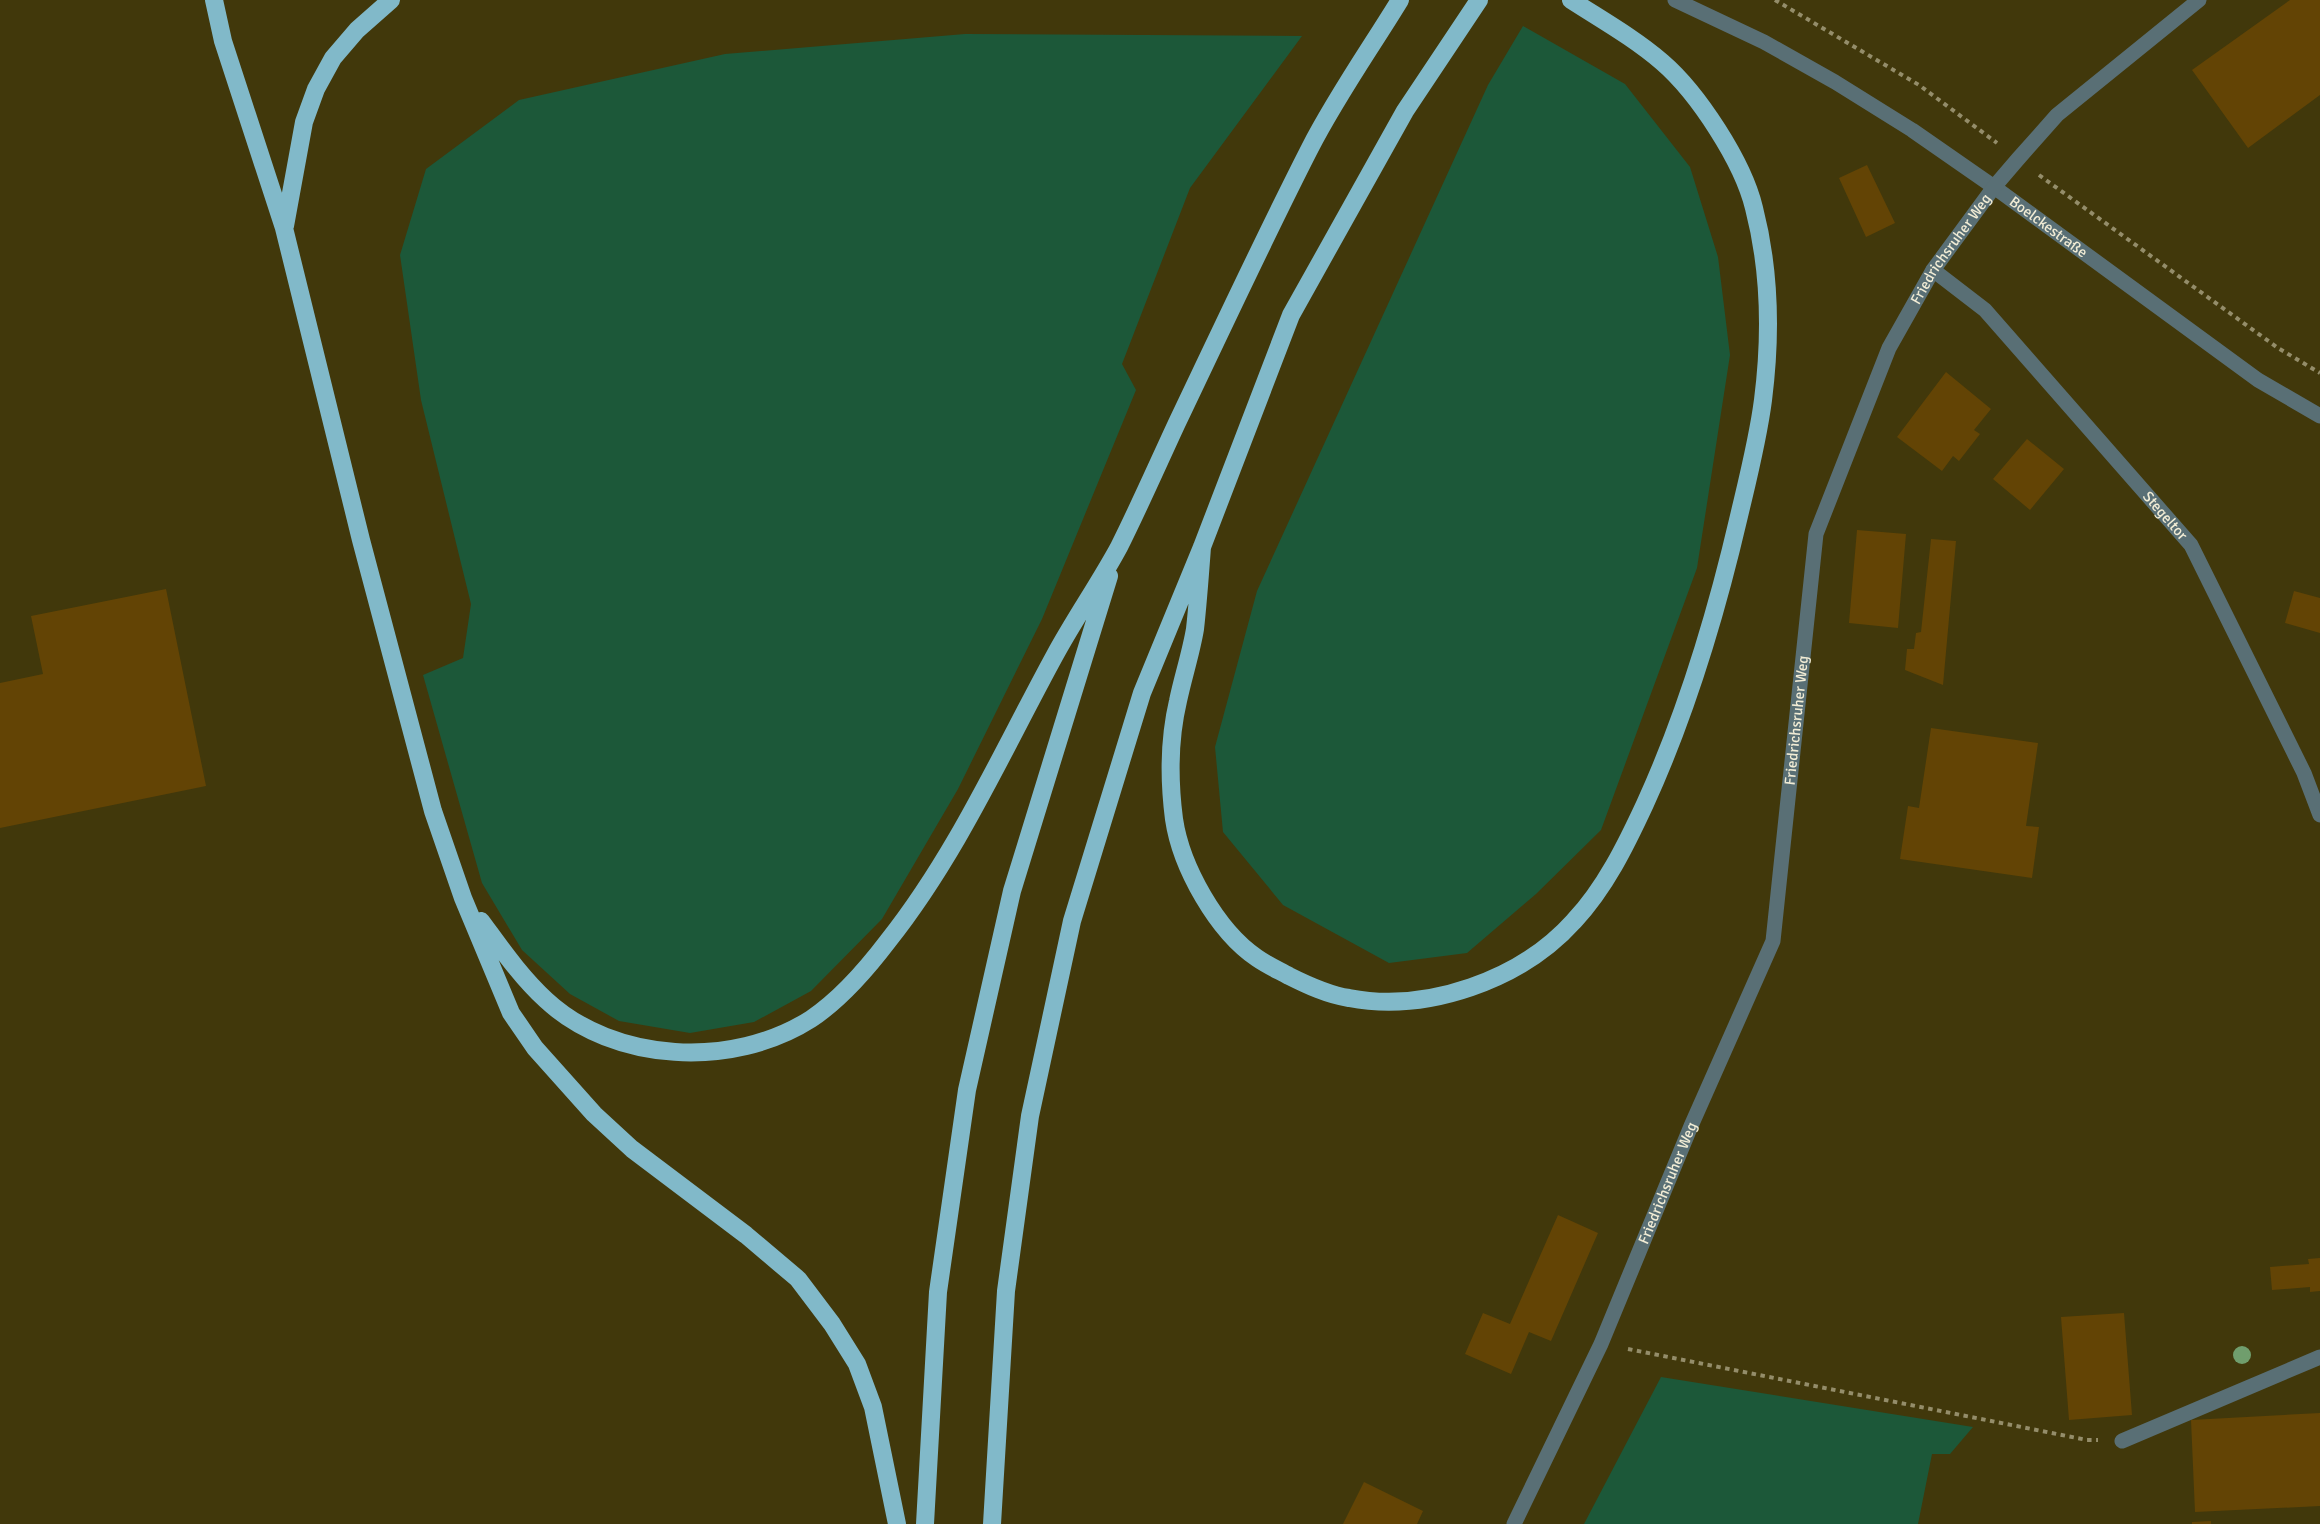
<svg xmlns="http://www.w3.org/2000/svg" width="2320" height="1524" viewBox="0 0 2320 1524" font-family="Signika,sans-serif">
	<style>
		.green { fill: #1c5839 }
		.building { fill: #634405 }
		.lines { fill: none; stroke-linecap: round; stroke-linejoin: round }
		.path { stroke: #948d6a; stroke-width: 4; stroke-dasharray: 4.5 4.5; stroke-linecap: butt }
		.minor { stroke: #596f75; stroke-width: 15 }
		.highway { stroke: #81b9c9; stroke-width: 18 }
		.tree { fill: #709e6d }
		.labels { text-anchor: middle; stroke-width: 4.5; stroke-linejoin: round; paint-order: stroke }
		.street-label { font-size: 15px; fill: #f1ecd5; stroke: #41380b }
	</style>
	<rect width="100%" height="100%" fill="#41380b"/>
	<path class="green" d="M 1523,26 L 1625,84 L 1690,167 L 1718,257 L 1730,355 L 1697,568 L 1601,830 L 1536,894 L 1467,953 L 1389,963 L 1283,905 L 1223,832 L 1215,747 L 1257,591 L 1488,85 Z
		M 965,34 L 1302,36 L 1190,188 L 1122,364 L 1136,390 L 1042,619 L 958,789 L 882,919 L 811,991 L 754,1022 L 690,1033 L 619,1021 L 570,994 L 522,950 L 482,883 L 423,675 L 463,658 L 471,604 L 421,400 L 400,255 L 426,169 L 519,100 L 725,54 Z
		M 1661,1377 L 1973,1427 L 1950,1454 L 1932,1454 L 1918,1524 L 1584,1524 Z"/>
	<path class="building" d="M 2290,0 L 2320,0 L 2320,95 L 2248,148 L 2192,70 Z
		M 1867,165 L 1895,223 L 1866,237 L 1839,178 Z
		M 1946,372 L 1991,409 L 1974,430 L 1980,434 L 1959,461 L 1953,456 L 1942,471 L 1897,437 Z
		M 2027,439 L 2064,469 L 2030,510 L 1993,479 Z
		M 1857,530 L 1906,534 L 1898,628 L 1849,623 Z
		M 1931,539 L 1956,541 L 1943,685 L 1905,670 L 1907,649 L 1914,649 L 1916,633 L 1921,632 Z
		M 166,589 L 206,786 L 0,828 L 0,683 L 43,674 L 31,616 Z
		M 2294,591 L 2320,598 L 2320,633 L 2285,623 Z
		M 1931,728 L 2038,743 L 2026,826 L 2039,827 L 2032,878 L 1900,859 L 1908,806 L 1919,808 Z
		M 1558,1215 L 1598,1233 L 1551,1341 L 1529,1332 L 1511,1374 L 1465,1354 L 1483,1313 L 1510,1324 Z
		M 2320,1258 L 2320,1291 L 2310,1292 L 2310,1287 L 2272,1290 L 2270,1267 L 2309,1264 L 2308,1259 Z
		M 2124,1313 L 2132,1415 L 2069,1420 L 2061,1317 Z
		M 2320,1413 L 2320,1506 L 2195,1512 L 2191,1420 Z
		M 1364,1482 L 1423,1511 L 1417,1524 L 1343,1524 Z
		M 2211,1521 L 2211,1524 L 2192,1524 L 2192,1522 Z"/>
	<g class="lines">
		<path class="path" d="M 1775,0 L 1919,85 L 1997,143
			M 2039,175 L 2278,348 L 2320,373
			M 1628,1349 L 2087,1440 L 2098,1440"/>
		<g class="minor">
			<path id="s1" d="M 1675,0 L 1764,42 L 1835,82 L 1912,130 L 1994,187 L 2258,380 L 2320,416"/>
			<path id="s2" d="M 1933,270 L 1985,310 L 2191,545 L 2304,773 L 2320,815"/>
			<path d="M 2122,1441 L 2320,1357"/>
			<path id="s3" d="M 1514,1524 L 1601,1344 L 1691,1126 L 1773,941 L 1816,534 L 1889,348 L 1933,270 L 1994,187 L 2018,159 L 2057,115 L 2199,0"/>
		</g>
		<path class="highway" d="M 214,0 L 223,41 L 284,228 L 361,540 L 433,811 L 463,898 L 511,1013 L 535,1048 L 594,1114 L 632,1149 L 746,1235 L 798,1279 L 832,1324 L 857,1364 L 873,1407 L 897,1524
			M 285,226 L 304,122 L 316,89 L 333,58 L 357,30 L 391,0
			M 1202,547 C 1200,574 1198,602 1195,629 C 1191,653 1183,677 1178,701 C 1169,739 1169,780 1174,819 C 1181,867 1217,931 1257,958 C 1267,965 1278,970 1289,976 C 1307,985 1328,995 1349,998 C 1427,1013 1521,980 1574,921 C 1605,888 1626,845 1645,804 C 1687,712 1716,615 1739,516 C 1748,478 1758,439 1763,400 C 1771,337 1770,270 1754,208 C 1743,162 1698,93 1662,62 C 1634,38 1602,20 1571,0
			M 481,921 C 501,948 520,976 546,1000 C 614,1063 733,1069 811,1019 C 841,999 866,970 888,941 C 957,854 1002,752 1055,655 C 1075,618 1099,584 1119,547 C 1139,507 1157,466 1176,425 C 1220,333 1263,240 1310,148 C 1336,97 1370,49 1400,0
			M 925,1524 L 938,1292 L 967,1090 L 1012,891 L 1109,576
			M 992,1524 L 1006,1291 L 1030,1116 L 1072,921 L 1142,693 L 1202,547 L 1291,315 L 1405,111 L 1479,0"/>
	</g>
	<circle class="tree" cx="2242" cy="1355" r="9"/>
	<g class="labels">
		<g class="street-label">
			<text dy="5" stroke="none"><textPath href="#s1" startOffset="438">Boelckestraße</textPath></text>
			<text dy="5" stroke="none"><textPath href="#s3" startOffset="1364">Friedrichsruher Weg</textPath></text>
			<text dy="5" stroke="none"><textPath href="#s2" startOffset="339">Stegeltor</textPath></text>
			<text dy="5" stroke="none"><textPath href="#s3" startOffset="860">Friedrichsruher Weg</textPath></text>
			<text dy="5" stroke="none"><textPath href="#s3" startOffset="374">Friedrichsruher Weg</textPath></text>
		</g>
	</g>
</svg>
